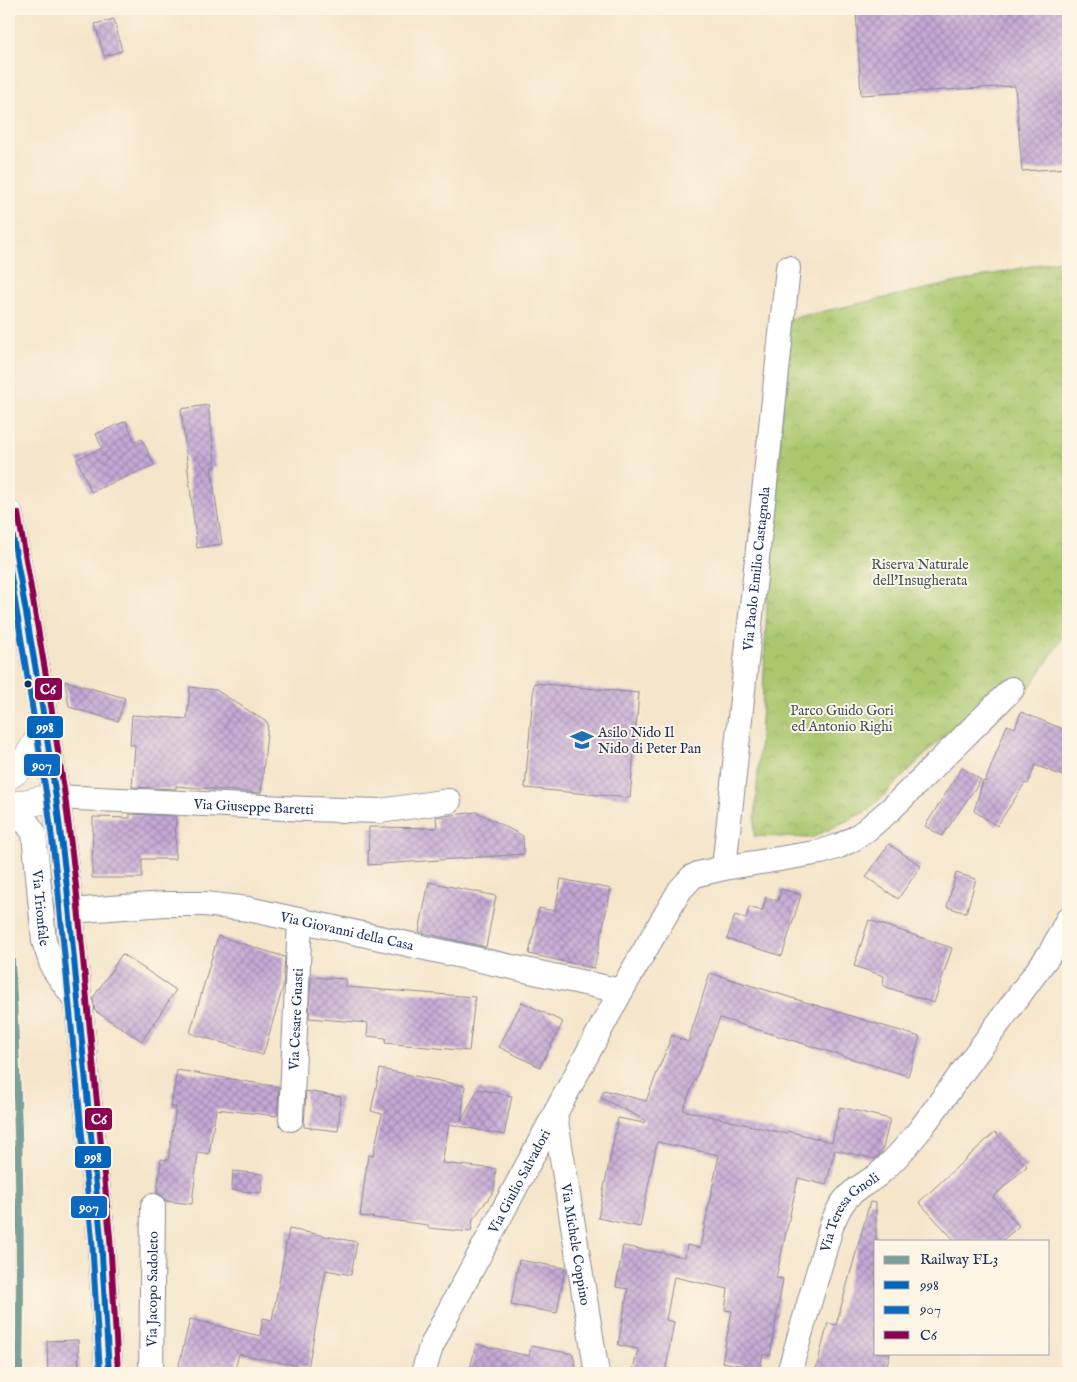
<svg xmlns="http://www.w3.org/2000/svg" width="1077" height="1382" viewBox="0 0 1077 1382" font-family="'IM FELL English',serif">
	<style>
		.park { fill: url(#park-crowns); stroke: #627b66 }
		.building { fill: url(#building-cross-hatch) }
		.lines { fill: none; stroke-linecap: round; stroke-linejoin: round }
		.street-casing { stroke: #888a94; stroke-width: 26 }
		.secondary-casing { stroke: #888a94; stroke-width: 29 }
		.primary-casing { stroke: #888a94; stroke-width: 29 }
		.street { stroke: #fff; stroke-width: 24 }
		.secondary { stroke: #fff; stroke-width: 28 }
		.primary { stroke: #fff; stroke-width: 28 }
		.bus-1-casing { stroke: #fcf5e5; stroke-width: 10 }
		.bus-2-casing { stroke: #fcf5e5; stroke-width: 10 }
		.bus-3-casing { stroke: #fcf5e5; stroke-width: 10 }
		.bus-1 { stroke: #0065bd; stroke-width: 6 }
		.bus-2 { stroke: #0c69bf; stroke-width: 6 }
		.bus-3 { stroke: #8b004f; stroke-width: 6 }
		.rail-1-casing { stroke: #fcf5e5; stroke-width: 11 }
		.rail-1 { stroke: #7da099; stroke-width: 8 }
		.bus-dot { fill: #1b2f5e; stroke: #fcf5e5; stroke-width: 2 }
		.labels { text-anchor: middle; stroke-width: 4; stroke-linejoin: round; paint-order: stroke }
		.park-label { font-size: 14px; fill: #3f5562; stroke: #fcf5e5 }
		.street-label { font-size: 14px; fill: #1b2f5e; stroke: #fcf5e5 }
		.poi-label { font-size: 14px; fill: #1b2f5e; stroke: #fcf5e5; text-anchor: start }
		.line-badge { stroke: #fcf5e5; stroke-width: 2 }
		.badge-label { font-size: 14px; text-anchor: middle; font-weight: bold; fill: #fff }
	</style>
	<defs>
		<pattern id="park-crowns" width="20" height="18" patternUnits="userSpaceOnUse" patternTransform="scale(1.25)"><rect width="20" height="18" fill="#aac76e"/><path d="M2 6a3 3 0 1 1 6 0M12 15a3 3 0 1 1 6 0" fill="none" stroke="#92ab62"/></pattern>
		<pattern id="building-cross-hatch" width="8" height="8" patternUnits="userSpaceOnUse" patternTransform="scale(1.25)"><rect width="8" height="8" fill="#c5a9d5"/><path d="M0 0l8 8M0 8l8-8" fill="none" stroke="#9f8ab0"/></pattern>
	</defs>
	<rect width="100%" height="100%" fill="#fcf5e5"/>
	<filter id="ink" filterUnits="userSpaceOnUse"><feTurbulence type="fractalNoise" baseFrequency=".02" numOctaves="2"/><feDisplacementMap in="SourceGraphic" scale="10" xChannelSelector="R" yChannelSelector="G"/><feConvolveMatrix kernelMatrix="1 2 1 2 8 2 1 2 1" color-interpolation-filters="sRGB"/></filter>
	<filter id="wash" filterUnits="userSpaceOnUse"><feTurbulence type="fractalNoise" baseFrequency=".0096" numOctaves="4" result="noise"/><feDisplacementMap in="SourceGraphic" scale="20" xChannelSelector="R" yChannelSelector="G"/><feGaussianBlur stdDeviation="1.12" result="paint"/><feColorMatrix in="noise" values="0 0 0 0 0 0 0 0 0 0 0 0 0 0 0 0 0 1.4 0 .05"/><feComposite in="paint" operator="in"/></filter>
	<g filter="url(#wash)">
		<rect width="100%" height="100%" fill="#f5e5ca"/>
		<path class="park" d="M 1068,258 L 1068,630 L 1024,696 L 967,713 L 869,810 L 811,838 L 754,836 L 764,673 L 768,580 L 771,579 L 788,319 Z"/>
		<g id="blocks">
			<path class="building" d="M 856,9 L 1068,9 L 1068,168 L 1022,171 L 1015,86 L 861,95 Z
				M 114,19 L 122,51 L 104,56 L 95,24 Z
				M 208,405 L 216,467 L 211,467 L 222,544 L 197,548 L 181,409 Z
				M 126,421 L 135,442 L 142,439 L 154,465 L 91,492 L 77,459 L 102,448 L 96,434 Z
				M 65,681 L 125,698 L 118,721 L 69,707 Z
				M 534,683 L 639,693 L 630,798 L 525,788 Z
				M 190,687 L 216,690 L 268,723 L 261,793 L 176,786 L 176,789 L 132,787 L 135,745 L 130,745 L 132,715 L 187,719 Z
				M 1021,712 L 1068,731 L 1068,778 L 1035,765 L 1028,784 L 1025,783 L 997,826 L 974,811 L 983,781 L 985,782 L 1007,725 L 1015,728 Z
				M 962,768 L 981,780 L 942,836 L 925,826 Z
				M 477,812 L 523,836 L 524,854 L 368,865 L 369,827 L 437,828 L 436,817 Z
				M 130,814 L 176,816 L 175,859 L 142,859 L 142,878 L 92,878 L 93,817 L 130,818 Z
				M 889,844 L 921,866 L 898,899 L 866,877 Z
				M 956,873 L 976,879 L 966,913 L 947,907 Z
				M 561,879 L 611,889 L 594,968 L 529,954 L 539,908 L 555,911 Z
				M 429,882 L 496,896 L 486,947 L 419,932 Z
				M 781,889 L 801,895 L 782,956 L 727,939 L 735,915 L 746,919 L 749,907 L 762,911 L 766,897 L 778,901 Z
				M 869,920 L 952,948 L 934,1003 L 883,986 L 884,976 L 854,966 Z
				M 218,936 L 285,957 L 283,987 L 263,1055 L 190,1033 Z
				M 122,954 L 176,990 L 142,1041 L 95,1011 L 93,998 Z
				M 710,973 L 920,1037 L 908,1076 L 720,1018 L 683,1110 L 787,1134 L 787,1131 L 832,1142 L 840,1107 L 890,1119 L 882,1152 L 875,1159 L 835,1150 L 826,1185 L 798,1178 L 776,1278 L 783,1279 L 770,1356 L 763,1354 L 760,1369 L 722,1362 L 732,1311 L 725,1310 L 728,1289 L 674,1277 L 666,1320 L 674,1322 L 665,1373 L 632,1373 L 638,1349 L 618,1345 L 628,1289 L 616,1287 L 623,1246 L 685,1257 L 687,1245 L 700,1248 L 719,1155 L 657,1142 L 640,1227 L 598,1218 L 618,1118 L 644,1123 L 645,1120 L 601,1098 L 604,1090 L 646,1101 L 672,1035 L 688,1042 Z
				M 311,977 L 346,979 L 346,987 L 475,997 L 469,1051 L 385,1043 L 386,1038 L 367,1036 L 368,1023 L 309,1018 Z
				M 522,1002 L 563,1022 L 540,1067 L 499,1047 Z
				M 380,1069 L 465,1086 L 461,1122 L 478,1089 L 512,1096 L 504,1135 L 449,1124 L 442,1163 L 496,1169 L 494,1191 L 473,1219 L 471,1232 L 428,1228 L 428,1225 L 360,1216 L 368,1155 L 373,1156 L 382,1114 L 371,1111 Z
				M 177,1070 L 279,1087 L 277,1116 L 216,1109 L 209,1154 L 198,1152 L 192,1204 L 166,1201 L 160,1194 L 157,1193 L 161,1159 L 168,1160 L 176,1107 L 171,1107 Z
				M 306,1091 L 341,1097 L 338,1131 L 304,1127 Z
				M 995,1132 L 1027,1166 L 993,1197 L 1019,1226 L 1002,1241 L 955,1241 L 919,1202 Z
				M 233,1171 L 263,1174 L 261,1193 L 232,1190 Z
				M 870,1202 L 876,1203 L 876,1353 L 890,1353 L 885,1373 L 815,1373 L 828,1323 L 836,1325 Z
				M 289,1229 L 357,1242 L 351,1275 L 326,1270 L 308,1368 L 239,1354 L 234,1373 L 177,1373 L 190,1319 L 260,1336 L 263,1318 L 272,1320 Z
				M 519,1260 L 565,1268 L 557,1313 L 511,1305 Z
				M 78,1340 L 79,1373 L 48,1373 L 47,1341 Z
				M 476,1344 L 529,1356 L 531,1346 L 573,1354 L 577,1373 L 469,1373 Z"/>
		</g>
	</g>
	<g filter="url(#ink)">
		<use href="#blocks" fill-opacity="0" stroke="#888a94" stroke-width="1"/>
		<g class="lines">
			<defs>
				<g id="street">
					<path id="s1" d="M 56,797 L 307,809 L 380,811 L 449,801"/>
					<path id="s2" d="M 9,813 L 27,823 L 34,833 L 44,941 L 53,968 L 80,1006"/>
					<path id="s3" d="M 724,868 L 788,268"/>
					<path id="s4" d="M 70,911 L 165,904 L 205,904 L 248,909 L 621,991"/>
					<path id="s5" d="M 555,1115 L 597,1373"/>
					<path id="s6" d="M 291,1119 L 300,919"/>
					<path id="s7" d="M 151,1373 L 153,1206"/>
					<path id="s8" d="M 423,1373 L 431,1347 L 447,1315 L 621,991 L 680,890 L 692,877 L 698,874 L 724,868 L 821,852 L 839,846 L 853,839 L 865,831 L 891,809 L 1012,689"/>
					<path id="s9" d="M 789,1373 L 832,1224 C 836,1215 839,1207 845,1200 C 854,1188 868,1183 879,1174 C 894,1161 907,1146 919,1131 L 1051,952 L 1068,919"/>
				</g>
				<path id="secondary" d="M 9,775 C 26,767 35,744 45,728
					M 9,807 L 56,797"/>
				<path id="primary" d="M 9,514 L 41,700 L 56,797 L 67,887 L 101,1238 L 109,1373"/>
			</defs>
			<use href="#street" class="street-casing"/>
			<use href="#secondary" class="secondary-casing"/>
			<use href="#primary" class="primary-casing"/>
			<use href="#street" class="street"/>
			<use href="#secondary" class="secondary"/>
			<use href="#primary" class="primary"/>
			<defs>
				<path id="bus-1" d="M 9,514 L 41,700 L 56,797 L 67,887 L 101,1238 L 109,1373"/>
				<path id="bus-2" d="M 9,564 L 47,798 L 58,888 L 92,1239 L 100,1373"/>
				<path id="bus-3" d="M 18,513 L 50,699 L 65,796 L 76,886 L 110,1237 L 118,1372"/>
			</defs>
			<use href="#bus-1" class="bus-1-casing"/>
			<use href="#bus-2" class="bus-2-casing"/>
			<use href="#bus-3" class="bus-3-casing"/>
			<use href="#bus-1" class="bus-1"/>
			<use href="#bus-2" class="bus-2"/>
			<use href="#bus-3" class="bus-3"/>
			<defs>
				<path id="rail-1" d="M 9,924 C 18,1074 22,1223 19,1373"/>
			</defs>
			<use href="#rail-1" class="rail-1-casing"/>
			<use href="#rail-1" class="rail-1"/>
		</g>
	</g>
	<defs>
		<symbol id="school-bare" viewBox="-9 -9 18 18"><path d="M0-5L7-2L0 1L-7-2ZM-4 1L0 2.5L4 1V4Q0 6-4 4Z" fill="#1f6fb2" stroke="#fcf5e5" stroke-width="2.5" paint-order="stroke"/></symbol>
	</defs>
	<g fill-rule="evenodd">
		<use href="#school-bare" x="566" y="724" width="32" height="32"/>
	</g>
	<circle class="bus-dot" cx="28" cy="684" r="4.5"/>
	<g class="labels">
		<g class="park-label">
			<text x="920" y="569">Riserva Naturale<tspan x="920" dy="16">dell'Insugherata</tspan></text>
			<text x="842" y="715">Parco Guido Gori<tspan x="842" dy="16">ed Antonio Righi</tspan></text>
		</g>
		<g class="street-label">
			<text dy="5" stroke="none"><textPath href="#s3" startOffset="301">Via Paolo Emilio Castagnola</textPath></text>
			<text dy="5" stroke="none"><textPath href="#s1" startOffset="198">Via Giuseppe Baretti</textPath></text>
			<text dy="5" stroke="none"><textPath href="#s2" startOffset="108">Via Trionfale</textPath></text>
			<text dy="5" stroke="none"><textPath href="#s4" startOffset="280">Via Giovanni della Casa</textPath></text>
			<text dy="5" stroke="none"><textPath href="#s6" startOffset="100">Via Cesare Guasti</textPath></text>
			<text dy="5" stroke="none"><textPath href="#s8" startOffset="215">Via Giulio Salvadori</textPath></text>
			<text dy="5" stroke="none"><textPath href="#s9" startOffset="175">Via Teresa Gnoli</textPath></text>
			<text dy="5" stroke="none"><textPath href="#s5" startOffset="131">Via Michele Coppino</textPath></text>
			<text dy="5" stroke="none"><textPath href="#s7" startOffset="84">Via Jacopo Sadoleto</textPath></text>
		</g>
		<g class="poi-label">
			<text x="598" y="737">Asilo Nido Il<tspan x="598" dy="16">Nido di Peter Pan</tspan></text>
		</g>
	</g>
	<g class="line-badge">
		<rect x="34" y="677" width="29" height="24" rx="5" fill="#8b004f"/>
		<rect x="26" y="715" width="38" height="24" rx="5" fill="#0065bd"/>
		<rect x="23" y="753" width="38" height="24" rx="5" fill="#0c69bf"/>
		<rect x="84" y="1107" width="29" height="24" rx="5" fill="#8b004f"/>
		<rect x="74" y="1145" width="38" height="24" rx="5" fill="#0065bd"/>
		<rect x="70" y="1195" width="38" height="24" rx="5" fill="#0c69bf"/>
	</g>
	<g class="badge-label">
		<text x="48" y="694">C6</text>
		<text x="45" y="732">998</text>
		<text x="42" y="770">907</text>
		<text x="99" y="1124">C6</text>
		<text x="93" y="1162">998</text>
		<text x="89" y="1212">907</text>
	</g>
	<rect width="1077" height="1382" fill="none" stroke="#fcf5e5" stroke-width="30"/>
	<rect x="874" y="1240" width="175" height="115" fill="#fcf5e5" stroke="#a2a6af"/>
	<rect x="884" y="1256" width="25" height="8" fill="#7da099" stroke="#a2a6af"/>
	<text x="920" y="1264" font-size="15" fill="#1b2f5e">Railway FL3</text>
	<rect x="884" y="1281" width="25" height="8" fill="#0065bd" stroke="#a2a6af"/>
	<text x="920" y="1290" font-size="15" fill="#1b2f5e">998</text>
	<rect x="884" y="1306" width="25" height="8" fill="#0c69bf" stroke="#a2a6af"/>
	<text x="920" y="1314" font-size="15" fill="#1b2f5e">907</text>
	<rect x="884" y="1331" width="25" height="8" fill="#8b004f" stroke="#a2a6af"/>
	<text x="920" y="1340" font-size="15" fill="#1b2f5e">C6</text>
</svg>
